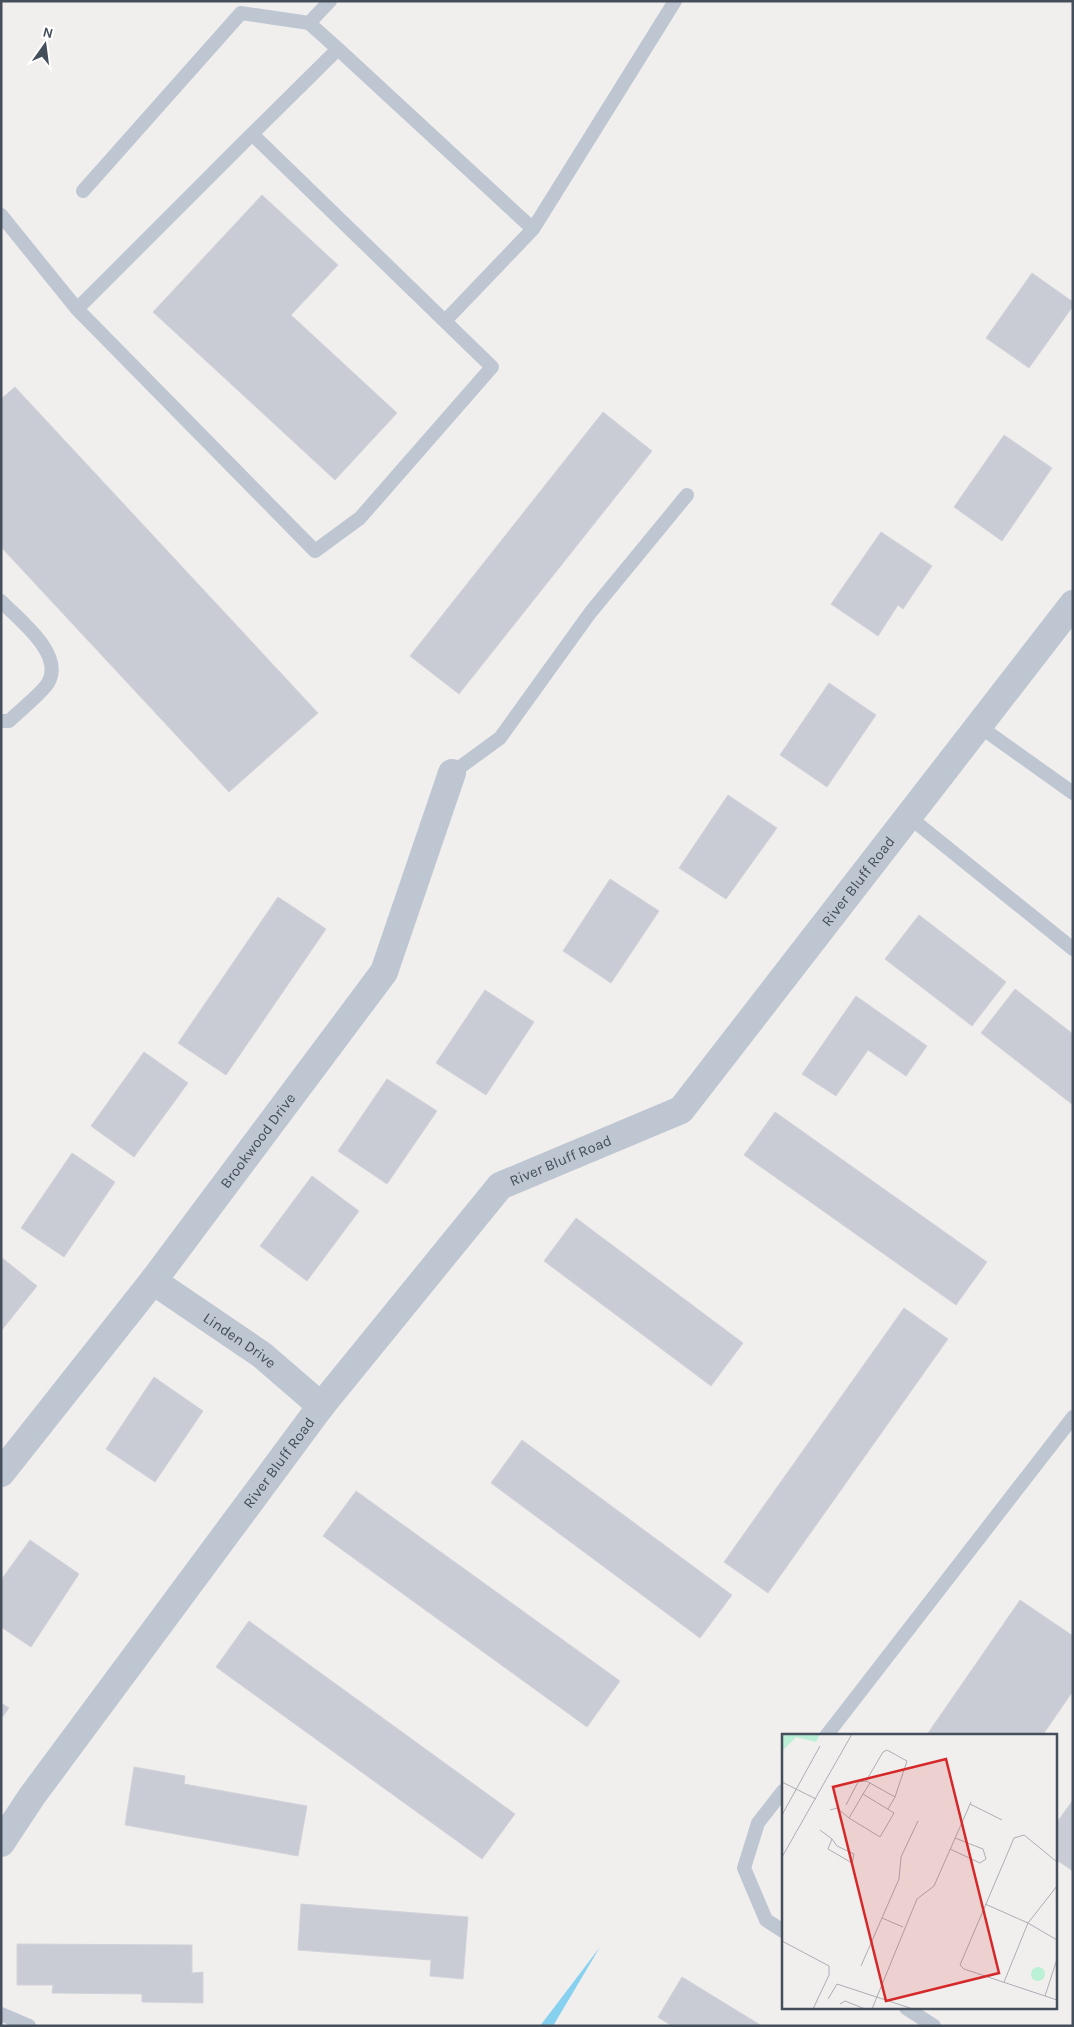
<svg xmlns="http://www.w3.org/2000/svg" width="1074" height="2027" viewBox="0 0 1074 2027" font-family="Karla,sans-serif">
	<style>
		.water { fill: #85d1ef }
		.building { fill: #c9ccd4; stroke: #d2d3da }
		.lines { fill: none; stroke-linecap: round; stroke-linejoin: round }
		.lane { stroke: #bec7d1; stroke-width: 14 }
		.street { stroke: #bec7d1; stroke-width: 28 }
		.labels { text-anchor: middle; stroke-width: 4; stroke-linejoin: round; paint-order: stroke }
		.street-label { font-size: 15px; fill: #454f5c; stroke: #fff }
		.inset-road { fill: none; stroke: #acaeb4; stroke-width: 1 }
		.view { fill: #d62828; fill-opacity: 0.15; stroke: #d62828; stroke-width: 2.5 }
		.inset-edge { fill: none; stroke: #454f5c; stroke-width: 2.5 }
	</style>
	<rect width="100%" height="100%" fill="#f1eeee"/>
	<path class="water" d="M 600,1947 L 553,2026 L 540,2026 Z"/>
	<path class="building" d="M 262,195 L 338,265 L 291,315 L 397,413 L 335,480 L 153,312 Z
		M 1032,273 L 1073,302 L 1073,306 L 1029,368 L 986,338 Z
		M 15,387 L 318,713 L 229,792 L 1,547 L 1,399 Z
		M 603,412 L 652,451 L 459,694 L 410,656 Z
		M 1004,435 L 1052,468 L 1002,541 L 954,507 Z
		M 881,532 L 932,566 L 903,609 L 898,605 L 878,636 L 831,604 Z
		M 829,683 L 876,715 L 827,787 L 780,755 Z
		M 728,795 L 777,828 L 726,899 L 679,868 Z
		M 610,879 L 659,911 L 611,983 L 563,951 Z
		M 278,897 L 326,929 L 226,1075 L 178,1043 Z
		M 919,915 L 1006,982 L 972,1026 L 885,959 Z
		M 1015,989 L 1073,1034 L 1073,1105 L 981,1033 Z
		M 485,990 L 534,1022 L 486,1095 L 436,1063 Z
		M 856,996 L 927,1046 L 906,1076 L 868,1050 L 836,1096 L 802,1074 Z
		M 144,1052 L 188,1083 L 134,1157 L 91,1126 Z
		M 387,1079 L 437,1111 L 387,1184 L 338,1151 Z
		M 775,1112 L 987,1262 L 956,1305 L 744,1155 Z
		M 72,1153 L 115,1182 L 64,1257 L 21,1228 Z
		M 312,1176 L 359,1211 L 307,1281 L 260,1246 Z
		M 576,1218 L 743,1343 L 711,1386 L 544,1261 Z
		M 1,1257 L 37,1286 L 1,1331 Z
		M 904,1308 L 948,1339 L 768,1593 L 724,1562 Z
		M 154,1377 L 203,1411 L 155,1482 L 106,1449 Z
		M 522,1440 L 732,1595 L 700,1638 L 491,1483 Z
		M 356,1491 L 620,1681 L 587,1727 L 323,1536 Z
		M 30,1540 L 79,1574 L 31,1647 L 1,1627 L 1,1580 Z
		M 1020,1600 L 1073,1636 L 1073,1691 L 1042,1736 L 926,1736 Z
		M 249,1621 L 515,1814 L 482,1859 L 216,1667 Z
		M 1,1703 L 9,1708 L 1,1719 Z
		M 134,1767 L 185,1776 L 184,1784 L 307,1806 L 298,1856 L 125,1825 Z
		M 1073,1800 L 1073,1871 L 1055,1859 L 1055,1825 Z
		M 301,1904 L 468,1917 L 463,1979 L 430,1976 L 431,1960 L 298,1950 Z
		M 17,1944 L 192,1945 L 192,1973 L 203,1972 L 203,2003 L 142,2002 L 142,1994 L 52,1993 L 53,1985 L 17,1985 Z
		M 682,1977 L 762,2026 L 672,2026 L 658,2017 Z"/>
	<g class="lines">
		<path class="lane" d="M 330,1 L 309,23 L 338,49
			M 252,134 L 338,49 L 533,229 L 445,321
			M 83,191 L 241,13 L 309,23
			M 1,215 L 77,309 L 315,551 L 360,518 L 492,367 L 252,134 L 77,309
			M 533,229 L 675,1
			M 1,601 C 19,620 65,654 48,683 C 42,693 18,712 9,721 L 1,721
			M 979,726 L 1073,793
			M 452,773 L 500,738 L 590,613 L 687,495
			M 908,816 L 1073,949
			M 826,1736 L 1073,1417
			M 783,1791 L 758,1823 L 744,1868 L 766,1920 L 783,1931
			M 906,2008 L 934,2026
			M 1,2014 L 29,2026"/>
		<g class="street">
			<path id="s1" d="M 153,1281 L 262,1355 L 321,1406"/>
			<path id="s2" d="M 1,1473 L 153,1281 L 384,972 L 452,773"/>
			<path id="s3" d="M 1,1843 L 32,1796 L 321,1406 L 500,1186 L 681,1110 L 1073,604"/>
		</g>
	</g>
	<g class="labels">
		<g class="street-label">
			<text dy="5" stroke="none"><textPath href="#s3" startOffset="1311">River Bluff Road</textPath></text>
			<text dy="5" stroke="none"><textPath href="#s2" startOffset="420">Brookwood Drive</textPath></text>
			<text dy="5" stroke="none"><textPath href="#s3" startOffset="891">River Bluff Road</textPath></text>
			<text dy="5" stroke="none"><textPath href="#s1" startOffset="105">Linden Drive</textPath></text>
			<text dy="5" stroke="none"><textPath href="#s3" startOffset="471">River Bluff Road</textPath></text>
		</g>
	</g>
	<g transform="translate(782 1734)">
		<rect width="275" height="275" fill="#f1eeee"/>
		<path d="M 0,0 L 38,0 L 34,8 L 14,3 L 0,17 ZM249 240a7 7 0 1 1 14 0a7 7 0 1 1-14 0Z" fill="#baf0d3"/>
		<path class="inset-road" d="M 0,48 L 34,65M 88,49 L 84,47 L 101,18 L 105,16 L 125,27 L 113,63M 81,60 L 88,49 L 113,63 L 106,75M 188,70 L 220,86M 64,71 L 76,48 L 84,47M 48,76 L 55,74 L 67,84 L 98,103 L 112,79 L 81,60 L 67,84M 0,81 L 38,12M 38,96 L 50,105 L 55,112 L 72,120 L 70,129 L 46,115 L 50,105M 168,115 L 198,129 L 204,125 L 201,115 L 173,104M 0,123 L 70,0M 275,128 L 242,101 L 232,104 L 178,231 L 182,235 L 275,266M 203,170 L 246,189 L 275,206M 100,184 L 121,193M 0,207 L 47,232 L 47,241 L 31,275M 79,232 L 117,145 L 119,123 L 136,87M 222,248 L 246,189 L 275,152M 263,262 L 275,225M 46,265 L 55,250 L 131,275M 58,270 L 63,267 L 83,275M 90,275 L 135,165 L 152,152 L 189,68"/>
		<path class="view" d="M 164,25 L 217,239 L 104,267 L 51,53 Z"/>
		<rect width="275" height="275" class="inset-edge"/>
	</g>
	<rect width="1074" height="2027" fill="none" stroke="#454f5c" stroke-width="5"/>
	<g transform="translate(45 45) rotate(14)" stroke="#ffffff" stroke-width="4" paint-order="stroke">
	<path d="M0-4L9 19L0 12L-9 19Z" fill="#454f5c"/>
	<text y="-8" font-size="14" font-weight="bold" text-anchor="middle" fill="#454f5c">N</text>
	</g>
</svg>
